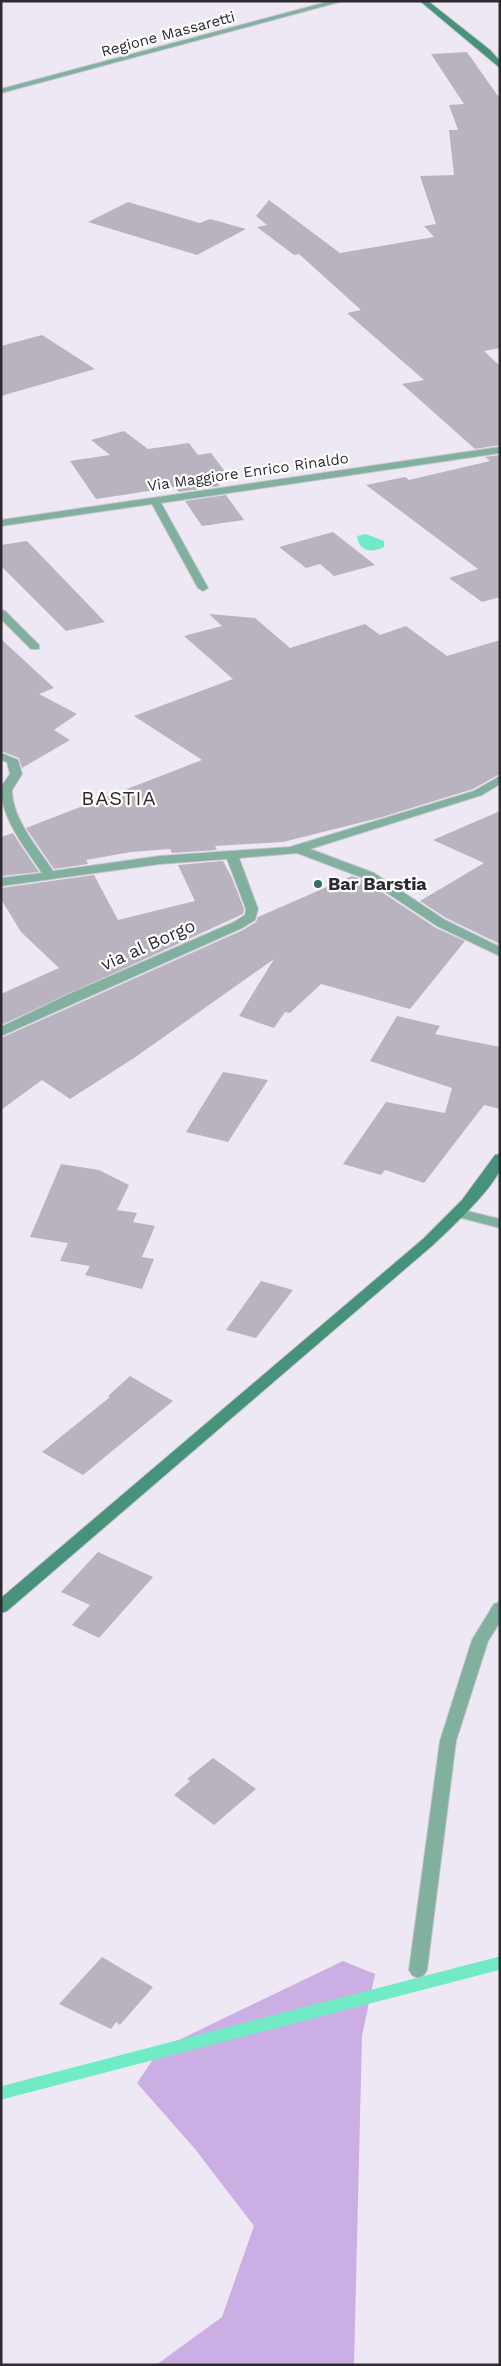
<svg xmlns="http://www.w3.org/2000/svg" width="501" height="2366" viewBox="0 0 501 2366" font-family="'Work Sans',sans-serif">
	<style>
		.green { fill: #cbafe4 }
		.water { fill: #71ebc6 }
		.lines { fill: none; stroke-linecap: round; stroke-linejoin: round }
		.stream { stroke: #71ebc6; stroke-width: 13 }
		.building { fill: #b9b3bf }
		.minor-casing { stroke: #cbc6d1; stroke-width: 2 }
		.tertiary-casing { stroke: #cbc6d1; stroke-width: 2 }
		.secondary-casing { stroke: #cbc6d1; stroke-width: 2 }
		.minor { fill: #81b09f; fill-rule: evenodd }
		.tertiary { fill: #81b09f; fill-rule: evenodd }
		.secondary { fill: #47927b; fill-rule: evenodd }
		.poi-dot { fill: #32715e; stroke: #fff; stroke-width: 2 }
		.labels { text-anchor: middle; stroke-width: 4.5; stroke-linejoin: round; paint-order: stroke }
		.far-street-label { font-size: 15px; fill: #2e2b30; stroke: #fff }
		.poi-label { font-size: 18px; font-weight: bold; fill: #2e2b30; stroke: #fff; text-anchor: start }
		.street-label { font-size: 18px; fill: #2e2b30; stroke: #fff }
		.quarter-label { font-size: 20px; letter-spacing: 1px; fill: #2e2b30; stroke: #fff }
	</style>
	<rect width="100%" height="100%" fill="#eee8f4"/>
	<path class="green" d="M 343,1961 L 375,1974 L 362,2036 L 354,2365 L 156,2365 L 222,2317 L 254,2226 L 195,2149 L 137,2083 L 160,2049 Z"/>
	<path class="water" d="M 366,534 L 384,541 L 384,547 C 372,553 359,552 357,536 Z"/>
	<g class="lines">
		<path class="stream" d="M 1,2093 L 500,1963"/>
	</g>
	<path class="building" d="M 467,52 L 500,99 L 500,348 L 484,351 L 500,366 L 500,445 L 475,449 L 402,384 L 424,380 L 347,313 L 361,310 L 299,254 L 294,255 L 257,227 L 267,225 L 256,216 L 269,200 L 340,253 L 434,237 L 424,226 L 436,224 L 420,176 L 454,175 L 449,130 L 458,130 L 449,105 L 464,104 L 431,54 Z
		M 128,202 L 200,223 L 210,219 L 246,229 L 197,255 L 88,222 Z
		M 42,335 L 95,369 L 1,396 L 1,346 Z
		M 124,431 L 148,449 L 189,443 L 198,455 L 211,453 L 230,478 L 216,480 L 220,486 L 179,492 L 175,487 L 96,499 L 70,461 L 110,455 L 91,440 Z
		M 500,455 L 500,597 L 482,602 L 449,578 L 478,569 L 366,485 L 405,477 L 409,480 L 490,461 L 485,457 Z
		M 226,495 L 244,520 L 202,526 L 185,501 Z
		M 333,532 L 375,565 L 334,576 L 320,564 L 306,568 L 279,547 Z
		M 27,541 L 105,622 L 66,631 L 1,566 L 1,545 Z
		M 209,614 L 255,618 L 290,648 L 365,624 L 380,635 L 406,626 L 447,656 L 500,640 L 500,774 L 473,789 L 379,818 L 283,842 L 215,846 L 217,850 L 172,853 L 170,849 L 131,852 L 86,860 L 88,864 L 54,869 L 26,828 L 202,760 L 134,716 L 233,679 L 184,636 L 222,626 Z
		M 1,639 L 54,688 L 39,694 L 77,714 L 54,730 L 70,740 L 22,768 L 19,758 L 1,751 Z
		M 500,811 L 500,944 L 446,918 L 420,901 L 484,863 L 433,840 Z
		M 13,833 L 20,844 L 39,872 L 1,876 L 1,837 Z
		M 223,861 L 232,878 L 244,909 L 243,914 L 1,1025 L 1,994 L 59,968 L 21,932 L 1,899 L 1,888 L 94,875 L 118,920 L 195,901 L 178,865 Z
		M 352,876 L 365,881 L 436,928 L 465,941 L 410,1009 L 321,984 L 290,1013 L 285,1012 L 274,1028 L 239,1016 L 274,959 L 134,1058 L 70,1099 L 42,1080 L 1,1110 L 1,1038 L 243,930 L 256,922 L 258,917 Z
		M 397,1016 L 440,1026 L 435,1034 L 500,1047 L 500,1109 L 484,1105 L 424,1183 L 385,1170 L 381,1175 L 343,1164 L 386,1102 L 445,1113 L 452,1088 L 370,1061 Z
		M 223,1072 L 268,1080 L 228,1142 L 186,1132 Z
		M 61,1164 L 99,1170 L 129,1185 L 117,1210 L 137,1213 L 133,1222 L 155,1226 L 142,1257 L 154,1259 L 142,1289 L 85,1275 L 90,1266 L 60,1261 L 68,1243 L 30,1237 Z
		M 261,1281 L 293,1290 L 256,1338 L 226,1330 Z
		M 130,1376 L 173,1401 L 83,1475 L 42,1452 L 110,1397 L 108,1396 Z
		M 98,1552 L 153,1577 L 99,1638 L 72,1625 L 90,1605 L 61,1592 Z
		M 213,1758 L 256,1789 L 214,1825 L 174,1795 L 190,1781 L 187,1779 Z
		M 102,1957 L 153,1987 L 120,2025 L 116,2022 L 111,2029 L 59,2004 Z"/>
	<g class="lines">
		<defs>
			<path id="minor" d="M 500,447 L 500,453 L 161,503 L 208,588 L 203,591 L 198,588 L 152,504 L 1,526 L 1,520 Z
				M 1,610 L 5,611 L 39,645 L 39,649 L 31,649 L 1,619 Z
				M 1,753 L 18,760 L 22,774 L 12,790 C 12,819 38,848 53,871 L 160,856 L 290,847 L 474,791 L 500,776 L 500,784 L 482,795 L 310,849 L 374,873 L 445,920 L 500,947 L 500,956 L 437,926 L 366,879 L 297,853 L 239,858 L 258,909 L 255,920 L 242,928 L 1,1036 L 1,1027 L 67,995 L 234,922 L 245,915 L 246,909 L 227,859 L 160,864 L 1,886 L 1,878 L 42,873 C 25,847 1,819 1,787 L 10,774 L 7,762 L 1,760 Z
				M 459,1209 L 500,1219 L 500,1228 L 454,1216 L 452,1213 L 454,1210 Z
				M 500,1602 L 500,1622 L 488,1641 L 456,1741 L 427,1970 L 424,1975 L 418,1978 L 412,1975 L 409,1970 L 440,1741 L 472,1640 L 494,1604 Z"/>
			<path id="tertiary" d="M 331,1 L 343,1 L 1,93 L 1,89 Z"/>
			<path id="secondary" d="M 420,1 L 428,1 L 490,50 L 500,61 L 500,68 Z
				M 500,1154 C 500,1158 501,1165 500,1169 C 494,1188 448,1231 433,1245 L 7,1611 L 1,1613 L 1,1598 L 423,1239 L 462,1200 L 495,1155 Z"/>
		</defs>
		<use href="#minor" class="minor-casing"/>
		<use href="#tertiary" class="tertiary-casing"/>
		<use href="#secondary" class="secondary-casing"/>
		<use href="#minor" class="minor"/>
		<use href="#tertiary" class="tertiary"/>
		<use href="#secondary" class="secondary"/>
	</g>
	<circle class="poi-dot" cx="318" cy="884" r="5"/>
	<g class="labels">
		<g class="far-street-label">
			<text transform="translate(168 34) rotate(-15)" y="5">Regione Massaretti</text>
			<text transform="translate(248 472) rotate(-8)" y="5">Via Maggiore Enrico Rinaldo</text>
		</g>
		<g class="poi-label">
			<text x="328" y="890">Bar Barstia</text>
		</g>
		<g class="street-label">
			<text transform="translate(148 945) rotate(-24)" y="6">via al Borgo</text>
		</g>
		<g class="quarter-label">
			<text x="119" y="805">BASTIA</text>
		</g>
	</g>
	<rect width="501" height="2366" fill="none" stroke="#2e2b30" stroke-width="5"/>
</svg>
